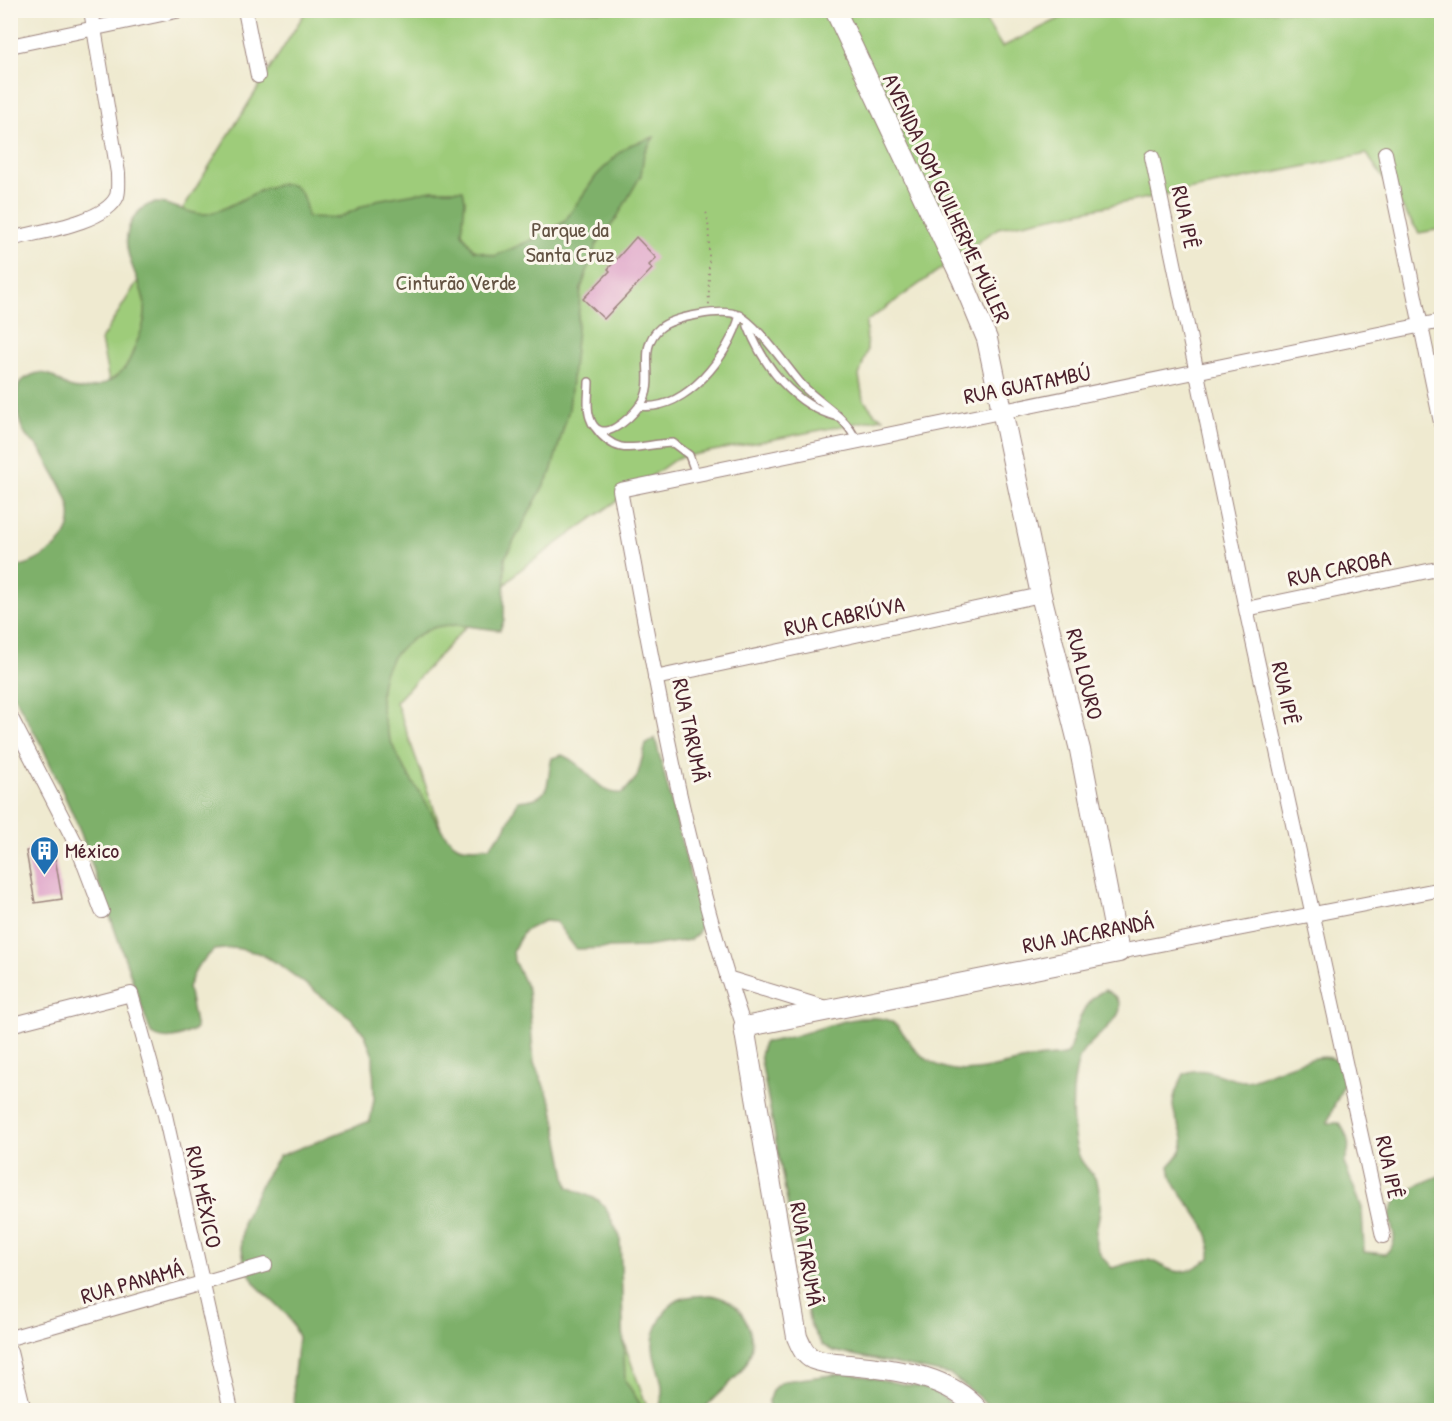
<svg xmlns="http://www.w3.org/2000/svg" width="1452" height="1421" viewBox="0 0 1452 1421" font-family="'Patrick Hand',sans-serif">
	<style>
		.green { fill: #9ecc7a; stroke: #747652; stroke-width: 1.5 }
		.forest { fill: #7eb06a; stroke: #64684a; stroke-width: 1.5 }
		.building { fill: #dd9ec6 }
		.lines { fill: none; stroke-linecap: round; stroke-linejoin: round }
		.lane-casing { stroke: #9c847e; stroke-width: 10 }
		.street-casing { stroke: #9c847e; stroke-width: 16 }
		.secondary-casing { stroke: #9c847e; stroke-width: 22 }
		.path { stroke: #9c847e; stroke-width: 2; stroke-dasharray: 1.5 4.5; stroke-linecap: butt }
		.lane { stroke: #fff; stroke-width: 7 }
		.street { stroke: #fff; stroke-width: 14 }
		.secondary { stroke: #fff; stroke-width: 20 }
		.labels { text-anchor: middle; stroke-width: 6; stroke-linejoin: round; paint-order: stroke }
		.street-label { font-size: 22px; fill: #4a1f2b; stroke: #fbf7ec }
		.park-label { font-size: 22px; fill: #635343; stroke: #fbf7ec }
		.poi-label { font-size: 22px; fill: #4a1f2b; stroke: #fbf7ec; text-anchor: start }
	</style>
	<rect width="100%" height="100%" fill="#fbf7ec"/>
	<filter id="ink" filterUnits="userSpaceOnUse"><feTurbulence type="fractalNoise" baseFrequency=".0167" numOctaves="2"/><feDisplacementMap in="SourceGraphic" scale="12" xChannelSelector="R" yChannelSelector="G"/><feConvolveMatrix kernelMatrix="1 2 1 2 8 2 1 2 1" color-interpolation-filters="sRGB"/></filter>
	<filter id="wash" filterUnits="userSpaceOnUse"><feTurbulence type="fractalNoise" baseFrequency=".008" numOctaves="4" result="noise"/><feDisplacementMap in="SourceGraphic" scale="24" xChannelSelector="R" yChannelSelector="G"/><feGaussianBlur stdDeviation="1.35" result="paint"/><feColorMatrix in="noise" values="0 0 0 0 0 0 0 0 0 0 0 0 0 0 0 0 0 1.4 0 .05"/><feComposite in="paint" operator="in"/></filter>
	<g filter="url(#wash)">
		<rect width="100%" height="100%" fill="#efead0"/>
		<path class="green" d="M 306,11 L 980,11 L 1002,47 L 1075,11 L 1441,11 L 1441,229 L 1419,233 L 1367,154 L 998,228 L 866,322 L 867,351 L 859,376 L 863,399 L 875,414 L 883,418 L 677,458 L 516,573 L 396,702 L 648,1410 L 471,1410 L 387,1037 L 186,784 L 101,340 Z"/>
		<path class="forest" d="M 654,137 L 644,153 L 641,175 L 616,219 L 596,245 L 581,289 L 569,409 L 551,472 L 505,558 L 504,620 L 500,630 C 480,629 456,622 436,627 C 424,631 414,637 405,645 C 356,684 392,753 420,793 C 432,809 438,833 457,845 C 465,850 479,847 489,847 L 504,831 L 518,801 C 554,799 545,785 552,758 L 562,755 C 589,766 598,797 623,793 L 637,777 L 646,744 L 655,738 L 702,921 L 698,933 L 690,940 L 645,947 L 576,949 L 556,922 L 544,921 L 524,931 L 513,950 L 514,961 L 528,990 L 534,1063 L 552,1104 L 568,1187 L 598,1200 L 605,1207 L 620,1237 L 625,1380 L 644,1410 L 295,1410 L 293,1382 L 298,1337 L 288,1316 L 255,1284 L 245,1265 L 241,1244 L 243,1221 L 262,1182 L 279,1156 L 370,1121 L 374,1099 L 373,1056 L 365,1035 L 351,1018 L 277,963 L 258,953 L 235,948 L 214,950 L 197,967 L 188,987 L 196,1029 C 182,1036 166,1044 151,1033 L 79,828 L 43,748 L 11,690 L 11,567 C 28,566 38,560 52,550 C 84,525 68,496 51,468 C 47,462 44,454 39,448 C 36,443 29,440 26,436 C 17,422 14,396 20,382 C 26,378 33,373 40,373 C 53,373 59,383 69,387 C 86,393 107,385 120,373 C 128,366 131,356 135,346 C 141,333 146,321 145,307 C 143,278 114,249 133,219 C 155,186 177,214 203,214 C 234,215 303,144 307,217 L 338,218 L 376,200 L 432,190 L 463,190 L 465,200 L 462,233 L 474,250 L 495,256 L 545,234 L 565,221 L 596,176 L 620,152 L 630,145 Z
			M 1105,990 C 1148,1011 1086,1037 1079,1059 C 1071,1084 1069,1133 1080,1158 C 1086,1170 1097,1175 1099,1189 C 1107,1226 1079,1236 1112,1268 C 1123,1265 1137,1259 1149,1260 C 1156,1261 1161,1265 1166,1268 C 1183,1277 1196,1268 1210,1258 C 1210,1251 1211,1242 1208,1235 C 1200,1210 1172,1193 1169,1166 C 1197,1139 1176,1132 1173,1106 C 1172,1096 1180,1082 1184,1074 C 1206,1063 1224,1081 1246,1081 C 1265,1080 1345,1029 1344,1080 C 1344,1090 1330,1110 1328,1123 L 1339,1123 C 1349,1136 1352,1148 1344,1163 L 1362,1208 L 1364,1252 L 1385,1254 C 1406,1236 1383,1226 1393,1206 C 1400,1191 1427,1181 1441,1175 L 1441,1410 L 990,1410 L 986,1403 L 951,1375 L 833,1351 L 822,1345 L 810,1325 L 760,1055 L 764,1042 C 804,1039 843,1012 884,1019 C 901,1022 907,1043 919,1053 C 956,1086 996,1064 1037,1058 C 1048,1056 1057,1057 1068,1054 C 1076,1030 1080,1001 1105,990 Z
			M 711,1295 C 729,1299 738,1305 746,1321 C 767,1364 726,1382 703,1410 L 659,1410 C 668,1376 655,1376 653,1347 C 652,1331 664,1308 678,1300 C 687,1295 701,1296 711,1295 Z
			M 848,1373 L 932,1390 L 949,1402 L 956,1410 L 768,1410 C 769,1396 770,1388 784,1381 Z"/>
		<g id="blocks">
			<path class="building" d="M 636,237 L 656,258 L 649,265 L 652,269 L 604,319 L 583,299 L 610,271 L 608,269 Z
				M 53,846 L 62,899 L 35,903 L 26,851 Z"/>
		</g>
	</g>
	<g filter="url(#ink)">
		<use href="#blocks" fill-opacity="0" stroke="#9c847e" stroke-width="1.5"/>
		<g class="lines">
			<defs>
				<path id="lane" d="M 748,326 C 763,366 795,406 838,417
					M 589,382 C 589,393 586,407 590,418 C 600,449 631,417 641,404 C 658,381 635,349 660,328 C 673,317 723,308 738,315 C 758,324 787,368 803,386 C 821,405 845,415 856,440
					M 639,406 C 686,412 729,356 740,315
					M 595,427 C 619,461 640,443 673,443 L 689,455 L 696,474"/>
				<path id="street" d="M 245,10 L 258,76
					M 10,46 L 181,10
					M 1385,153 L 1442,427
					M 1152,157 L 1246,609 L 1383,1236
					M 10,239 C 37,232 106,223 117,196 C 119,189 118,180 118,173 L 91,10
					M 1246,609 L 1442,568
					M 655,678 L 1041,595
					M 10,716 L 78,848 L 102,911
					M 1119,952 L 1442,889
					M 727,978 L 829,1009
					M 10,1025 L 131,994 L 165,1115 L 231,1410
					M 744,1027 C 684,853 654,670 620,490 L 1442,321
					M 10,1338 L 265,1265
					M 10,1352 L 24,1410"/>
				<path id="secondary" d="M 835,10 L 962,279 L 987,339 L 1041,595 L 1080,750 L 1119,952 L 744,1027 L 797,1337 C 801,1346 804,1355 813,1359 C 828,1365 844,1364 859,1366 C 900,1370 950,1377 978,1410"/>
			</defs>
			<use href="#lane" class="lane-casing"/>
			<use href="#street" class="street-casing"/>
			<use href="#secondary" class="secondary-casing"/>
			<path class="path" d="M 706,213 C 711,218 708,290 709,305"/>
			<use href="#lane" class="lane"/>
			<use href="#street" class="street"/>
			<use href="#secondary" class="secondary"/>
		</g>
	</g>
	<defs>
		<symbol id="building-pin" viewBox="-11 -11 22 30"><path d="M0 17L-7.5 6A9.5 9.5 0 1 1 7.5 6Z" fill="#1f6fb2" stroke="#fbf7ec"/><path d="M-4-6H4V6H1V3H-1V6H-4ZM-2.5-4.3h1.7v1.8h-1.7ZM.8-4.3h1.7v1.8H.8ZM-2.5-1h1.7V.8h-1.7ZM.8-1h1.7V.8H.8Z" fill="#fff"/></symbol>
	</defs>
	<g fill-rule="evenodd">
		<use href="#building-pin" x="28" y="834" width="33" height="45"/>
	</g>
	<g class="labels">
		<g class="street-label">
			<text transform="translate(947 198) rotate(65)" y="8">AVENIDA DOM GUILHERME MÜLLER</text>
			<text transform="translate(1186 217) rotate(78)" y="8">RUA IPÊ</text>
			<text transform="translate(1027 384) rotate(-11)" y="8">RUA GUATAMBÚ</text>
			<text transform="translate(1339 568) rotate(-12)" y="8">RUA CAROBA</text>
			<text transform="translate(844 616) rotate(-12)" y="8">RUA CABRIÚVA</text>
			<text transform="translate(1085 674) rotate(76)" y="8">RUA LOURO</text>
			<text transform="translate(1286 693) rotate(78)" y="8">RUA IPÊ</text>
			<text transform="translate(691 730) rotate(78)" y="8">RUA TARUMÃ</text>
			<text transform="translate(1088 933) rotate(-11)" y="8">RUA JACARANDÁ</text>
			<text transform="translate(1390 1167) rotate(78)" y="8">RUA IPÊ</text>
			<text transform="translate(204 1197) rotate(78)" y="8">RUA MÉXICO</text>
			<text transform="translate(807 1254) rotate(80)" y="8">RUA TARUMÃ</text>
			<text transform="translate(132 1282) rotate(-16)" y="8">RUA PANAMÁ</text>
		</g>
		<g class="park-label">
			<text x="570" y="237">Parque da<tspan x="570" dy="25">Santa Cruz</tspan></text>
			<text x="456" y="290">Cinturão Verde</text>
		</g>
		<g class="poi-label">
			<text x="65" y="858">México</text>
		</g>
	</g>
	<rect width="1452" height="1421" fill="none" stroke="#fbf7ec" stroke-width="36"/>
</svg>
